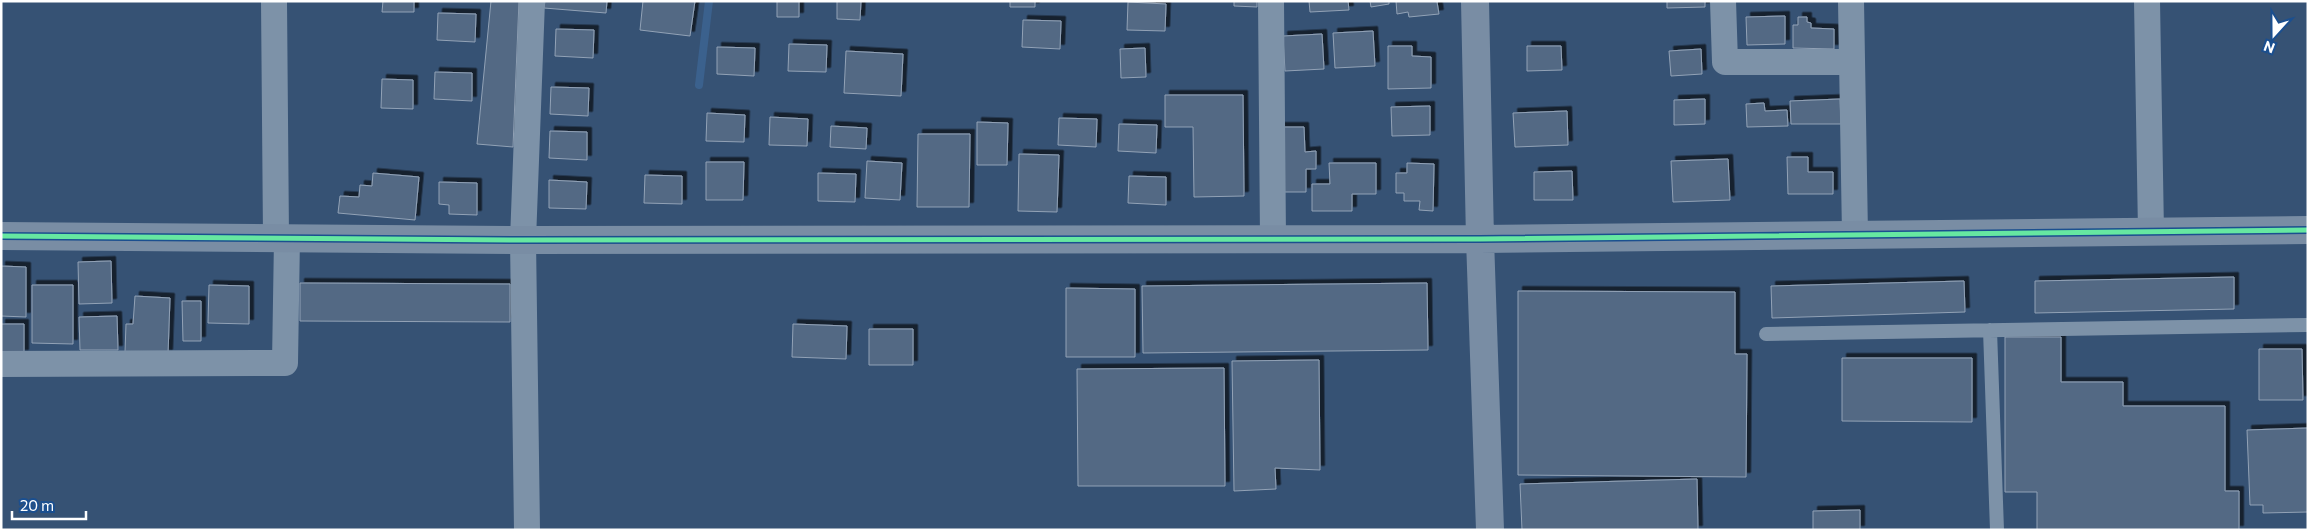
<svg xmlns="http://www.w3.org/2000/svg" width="2309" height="531" viewBox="0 0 2309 531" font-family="Commissioner,sans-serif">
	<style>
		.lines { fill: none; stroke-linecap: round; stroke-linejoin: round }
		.stream { stroke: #3b618d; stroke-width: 8 }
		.building { fill: #526984; stroke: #92a2b6; filter: url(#shadow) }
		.lane { stroke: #7d92a8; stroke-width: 14 }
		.street { stroke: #7d92a8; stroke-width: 26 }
		.secondary { stroke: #798da4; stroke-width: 28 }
		.cycleway-casing { stroke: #1b4f8f; stroke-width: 8 }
		.cycleway { stroke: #66e7a1; stroke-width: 5 }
	</style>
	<defs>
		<filter id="shadow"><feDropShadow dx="4.5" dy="-4.5" stdDeviation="0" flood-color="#0009"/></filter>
	</defs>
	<rect width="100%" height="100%" fill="#365274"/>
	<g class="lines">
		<path class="stream" d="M 699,85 L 709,1"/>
	</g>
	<path class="building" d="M 383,1 L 414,1 L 414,12 L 382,12 Z
		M 491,1 L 519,1 L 513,147 L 477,144 Z
		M 545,1 L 607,1 L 606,13 L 544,8 Z
		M 643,1 L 695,1 L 690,36 L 640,30 Z
		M 777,1 L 799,1 L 799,17 L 777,17 Z
		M 837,1 L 861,1 L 860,20 L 837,19 Z
		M 1010,1 L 1035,1 L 1035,7 L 1010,7 Z
		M 1234,1 L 1257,1 L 1257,7 L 1234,6 Z
		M 1309,1 L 1348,1 L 1349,10 L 1310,12 Z
		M 1370,1 L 1389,1 L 1389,4 L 1371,7 Z
		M 1396,1 L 1440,1 L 1437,2 L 1439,14 L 1409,17 L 1408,12 L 1397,14 Z
		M 1667,1 L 1705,1 L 1705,7 L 1667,8 Z
		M 1128,2 L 1166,4 L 1165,31 L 1127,30 Z
		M 438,13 L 476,14 L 475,42 L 437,40 Z
		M 1785,16 L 1785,44 L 1747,45 L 1746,17 Z
		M 1798,17 L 1807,17 L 1807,22 L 1811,23 L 1811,28 L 1834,29 L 1834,49 L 1793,48 L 1793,25 L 1798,25 Z
		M 1023,20 L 1061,21 L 1060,49 L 1022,47 Z
		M 556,29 L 594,30 L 593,58 L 555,56 Z
		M 1373,31 L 1375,66 L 1335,68 L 1333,33 Z
		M 1322,34 L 1324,69 L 1285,71 L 1283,36 Z
		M 789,44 L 827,45 L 826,72 L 788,71 Z
		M 1388,46 L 1412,46 L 1412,56 L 1431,57 L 1431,88 L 1388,89 Z
		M 1527,46 L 1561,46 L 1562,70 L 1527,71 Z
		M 717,47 L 755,48 L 754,76 L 717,74 Z
		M 1145,48 L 1146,77 L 1121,78 L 1120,49 Z
		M 1701,49 L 1702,74 L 1671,76 L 1669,51 Z
		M 846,51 L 903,54 L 901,96 L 844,93 Z
		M 435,72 L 472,73 L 472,101 L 434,99 Z
		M 382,79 L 413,80 L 413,109 L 381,108 Z
		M 551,87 L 589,88 L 588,116 L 550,114 Z
		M 1165,95 L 1243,95 L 1244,196 L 1194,197 L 1193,127 L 1165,127 Z
		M 1705,99 L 1705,124 L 1674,125 L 1674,100 Z
		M 1840,99 L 1841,124 L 1791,124 L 1790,101 Z
		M 1764,103 L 1765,111 L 1787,110 L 1788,126 L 1747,127 L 1746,104 Z
		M 1430,106 L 1430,135 L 1392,136 L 1391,107 Z
		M 1567,111 L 1568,145 L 1515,147 L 1513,113 Z
		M 707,113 L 745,115 L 744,142 L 706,141 Z
		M 770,117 L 808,119 L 807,146 L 769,145 Z
		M 1059,118 L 1097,119 L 1096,147 L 1058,145 Z
		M 977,122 L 1008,123 L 1007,165 L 977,165 Z
		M 1119,124 L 1157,125 L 1156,153 L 1118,151 Z
		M 831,126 L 867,128 L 866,149 L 830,147 Z
		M 1279,127 L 1304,127 L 1305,152 L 1316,151 L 1316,169 L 1306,169 L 1306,192 L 1281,192 Z
		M 550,131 L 587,132 L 587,160 L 549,158 Z
		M 918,134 L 970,134 L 969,207 L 917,207 Z
		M 1019,154 L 1059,155 L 1057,212 L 1018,211 Z
		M 1787,157 L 1808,157 L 1808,172 L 1833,172 L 1833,194 L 1788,194 Z
		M 1728,159 L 1730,200 L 1673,202 L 1671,161 Z
		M 867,161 L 902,163 L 900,200 L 865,198 Z
		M 706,162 L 744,162 L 743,200 L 706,200 Z
		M 1329,163 L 1376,163 L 1376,194 L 1352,194 L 1352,211 L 1312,211 L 1312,184 L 1330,184 Z
		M 1407,163 L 1434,164 L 1433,211 L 1419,210 L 1420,201 L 1404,201 L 1404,193 L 1396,193 L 1396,173 L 1407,173 Z
		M 1572,171 L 1573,200 L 1534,200 L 1534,172 Z
		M 373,173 L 419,177 L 415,220 L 338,213 L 340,196 L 359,197 L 360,185 L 372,186 Z
		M 818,173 L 856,174 L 855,202 L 818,201 Z
		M 645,175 L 682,176 L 682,204 L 644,203 Z
		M 1129,176 L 1166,177 L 1166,205 L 1128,203 Z
		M 549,180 L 587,182 L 586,209 L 549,208 Z
		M 439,182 L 477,183 L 477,215 L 449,214 L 449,205 L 439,204 Z
		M 111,261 L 112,303 L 79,304 L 78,262 Z
		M 1,266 L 26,267 L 26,317 L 1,316 Z
		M 2234,277 L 2234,309 L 2035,313 L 2035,281 Z
		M 1964,281 L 1965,312 L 1772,318 L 1771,286 Z
		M 300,283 L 510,284 L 510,322 L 300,321 Z
		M 1427,283 L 1428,350 L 1143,353 L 1142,286 Z
		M 32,285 L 73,285 L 73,344 L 32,343 Z
		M 209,285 L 249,286 L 249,324 L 208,323 Z
		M 1066,288 L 1135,289 L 1135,357 L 1066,357 Z
		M 1518,291 L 1735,292 L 1735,354 L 1747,354 L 1746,477 L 1518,475 Z
		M 135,296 L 170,298 L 168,354 L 125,352 L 126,324 L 133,324 Z
		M 182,301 L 201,301 L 201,341 L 183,341 Z
		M 117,316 L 118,350 L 80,350 L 79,317 Z
		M 1,324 L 24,324 L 24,354 L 1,354 Z
		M 793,324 L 847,326 L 846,359 L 792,357 Z
		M 869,329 L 913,329 L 913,365 L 869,365 Z
		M 2005,337 L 2061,337 L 2061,382 L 2123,382 L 2123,406 L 2225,406 L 2225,491 L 2239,491 L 2239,530 L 2037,530 L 2037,492 L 2005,492 Z
		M 2259,349 L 2302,349 L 2303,400 L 2259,400 Z
		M 1842,358 L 1972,358 L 1972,422 L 1842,421 Z
		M 1319,360 L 1320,470 L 1275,468 L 1276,489 L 1234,491 L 1232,361 Z
		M 1224,368 L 1225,486 L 1078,486 L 1077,369 Z
		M 2308,428 L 2308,512 L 2263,513 L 2263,505 L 2250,505 L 2247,430 Z
		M 1697,479 L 1698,530 L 1522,530 L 1520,484 Z
		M 1860,510 L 1860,530 L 1813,530 L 1813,511 Z"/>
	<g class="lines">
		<path class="lane" d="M 1990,330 L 1997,530
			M 1766,334 L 2308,325"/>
		<path class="street" d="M 274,1 L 276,238
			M 1271,1 L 1273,239
			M 1723,1 L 1725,62 L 1852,62
			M 1851,1 L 1855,235
			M 2147,1 L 2151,232
			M 1,364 L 285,363 L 287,238
			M 527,530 L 523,240 L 532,1"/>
		<path class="secondary" d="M 1475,1 L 1480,239 L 1490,530
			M 1,236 L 523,240 L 1480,239 L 2308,230"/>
		<defs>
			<path id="cycleway" d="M 1,236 L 523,240 L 1480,239 L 2308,230"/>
		</defs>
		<use href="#cycleway" class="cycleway-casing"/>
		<use href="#cycleway" class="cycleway"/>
	</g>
	<rect width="2309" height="531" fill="none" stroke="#ffffff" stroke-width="5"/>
	<g transform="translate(2274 35) rotate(201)" stroke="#1b4f8f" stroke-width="4" paint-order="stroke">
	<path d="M0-4L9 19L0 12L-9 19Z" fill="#ffffff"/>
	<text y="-8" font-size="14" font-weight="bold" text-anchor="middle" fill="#ffffff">N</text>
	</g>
	<path d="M12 511v8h74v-8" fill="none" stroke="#ffffff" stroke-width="2.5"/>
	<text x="20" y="511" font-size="15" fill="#ffffff" stroke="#1b4f8f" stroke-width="4" paint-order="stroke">20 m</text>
</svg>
